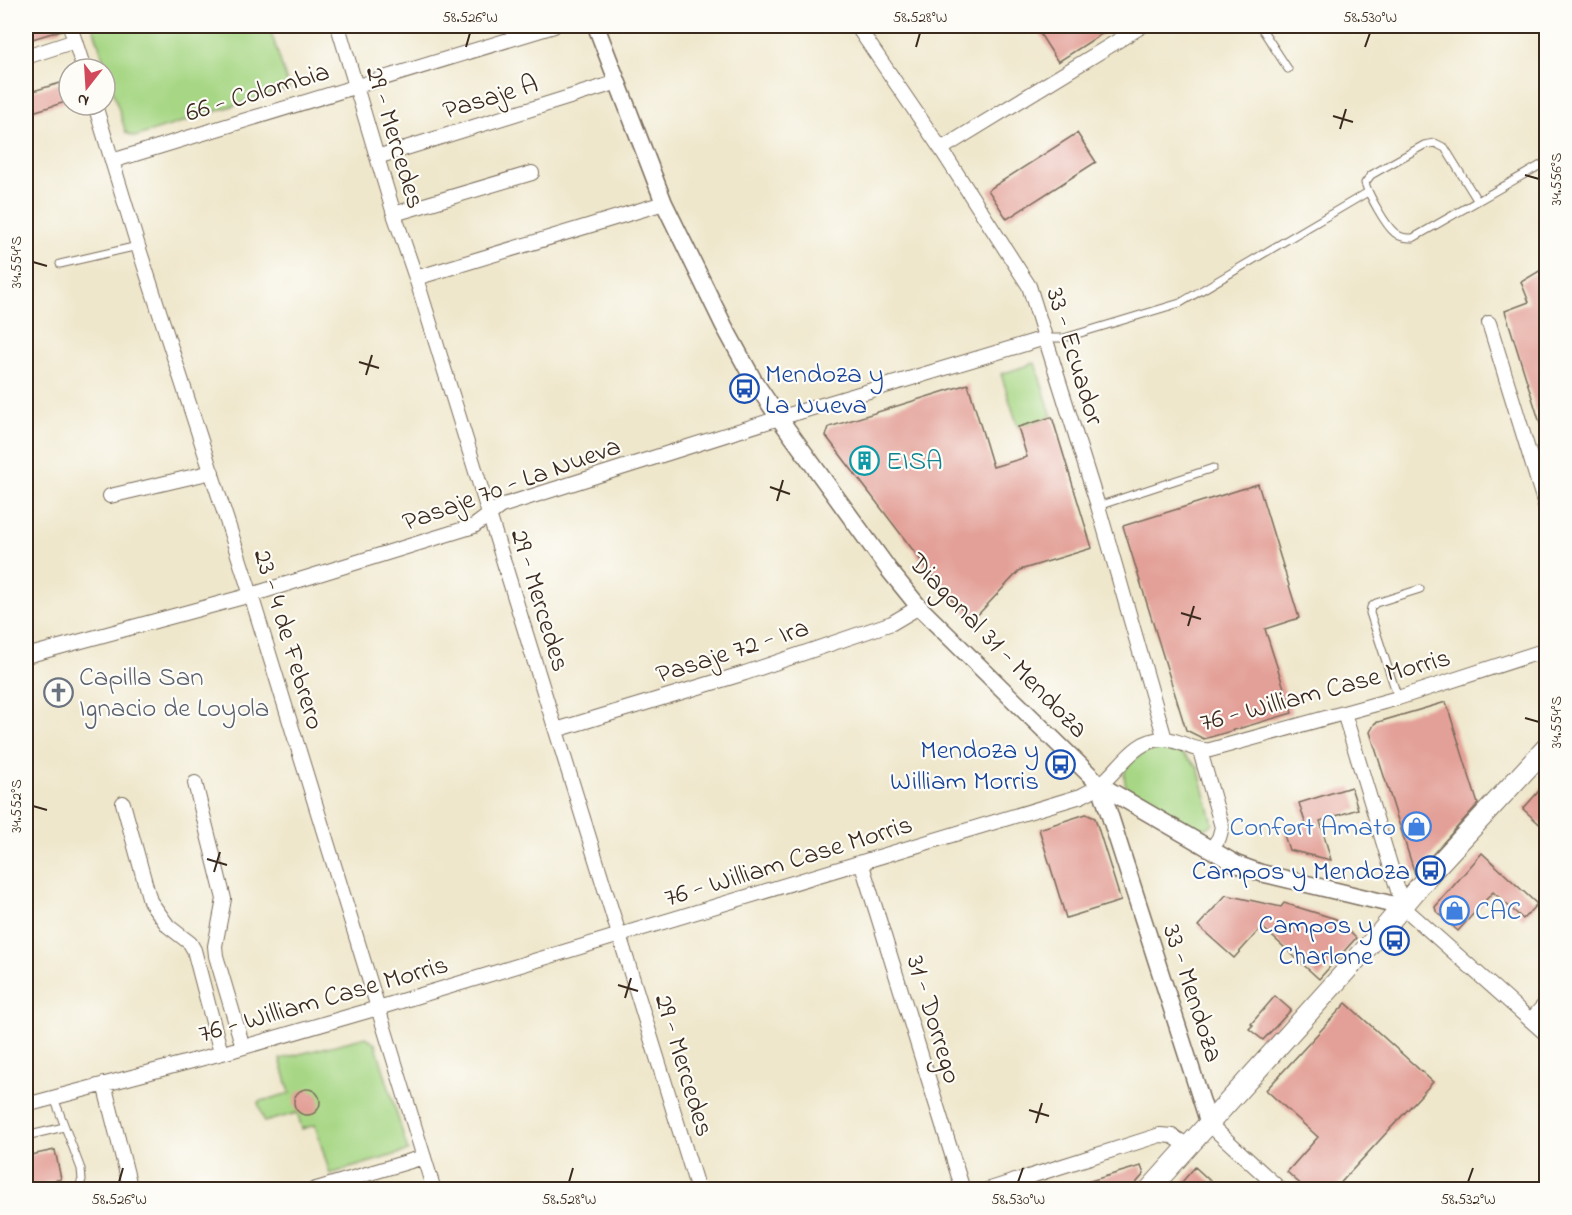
<svg xmlns="http://www.w3.org/2000/svg" width="1572" height="1215" viewBox="0 0 1572 1215" font-family="'Indie Flower',sans-serif">
	<style>
		.green { fill: #a7d785; stroke: #718052; stroke-width: 1.5 }
		.building { fill: #e3a098 }
		.lines { fill: none; stroke-linecap: round; stroke-linejoin: round }
		.service-casing { stroke: #7a6c5b; stroke-width: 9 }
		.minor-casing { stroke: #7a6c5b; stroke-width: 16 }
		.tertiary-casing { stroke: #7a6c5b; stroke-width: 19 }
		.secondary-casing { stroke: #7a6c5b; stroke-width: 22 }
		.service { stroke: #fff; stroke-width: 7 }
		.minor { stroke: #fff; stroke-width: 14 }
		.tertiary { stroke: #fff; stroke-width: 16 }
		.secondary { stroke: #fff; stroke-width: 20 }
		.ticks { fill: none; stroke: #3b2a1e; stroke-width: 2 }
		.labels { text-anchor: middle; stroke-width: 4.5; stroke-linejoin: round; paint-order: stroke }
		.street-label { font-size: 27px; fill: #3b2a1e; stroke: #fdfcf7 }
		.transit-label { font-size: 27px; fill: #164399; stroke: #fdfcf7; text-anchor: end }
		.culture-label { font-size: 27px; fill: #0d838f; stroke: #fdfcf7; text-anchor: start }
		.worship-label { font-size: 27px; fill: #5b616d; stroke: #fdfcf7; text-anchor: start }
		.shop-label { font-size: 27px; fill: #366cbe; stroke: #fdfcf7; text-anchor: end }
		.neatline { fill: none; stroke: #3b2a1e; stroke-width: 2 }
		.ticks-label { font-size: 15px; text-anchor: middle; fill: #3b2a1e }
	</style>
	<rect width="100%" height="100%" fill="#fdfcf7"/>
	<filter id="ink" filterUnits="userSpaceOnUse"><feTurbulence type="fractalNoise" baseFrequency=".0167" numOctaves="2"/><feDisplacementMap in="SourceGraphic" scale="12" xChannelSelector="R" yChannelSelector="G"/><feConvolveMatrix kernelMatrix="1 2 1 2 8 2 1 2 1" color-interpolation-filters="sRGB"/></filter>
	<filter id="wash" filterUnits="userSpaceOnUse"><feTurbulence type="fractalNoise" baseFrequency=".008" numOctaves="4" result="noise"/><feDisplacementMap in="SourceGraphic" scale="24" xChannelSelector="R" yChannelSelector="G"/><feGaussianBlur stdDeviation="1.35" result="paint"/><feColorMatrix in="noise" values="0 0 0 0 0 0 0 0 0 0 0 0 0 0 0 0 0 1.4 0 .05"/><feComposite in="paint" operator="in"/></filter>
	<g filter="url(#wash)">
		<rect width="100%" height="100%" fill="#efe7cc"/>
		<path class="green" d="M 93,26 L 269,26 L 289,88 L 135,137 L 126,133 Z
			M 1035,363 L 1052,417 L 1018,427 L 1001,374 Z
			M 1162,748 L 1178,750 L 1198,767 L 1213,824 L 1207,828 L 1198,830 L 1127,788 C 1116,763 1141,752 1162,748 Z
			M 366,1037 L 376,1045 L 408,1151 L 330,1174 L 315,1125 L 302,1129 L 297,1113 L 264,1122 L 258,1102 L 290,1093 L 280,1059 Z"/>
		<g id="blocks">
			<path class="building" d="M 26,26 L 61,26 L 62,30 L 26,41 Z
				M 1035,26 L 1114,26 L 1058,62 Z
				M 64,82 L 69,101 L 26,114 L 26,93 Z
				M 1077,133 L 1096,162 L 1007,219 L 988,190 Z
				M 1546,267 L 1546,436 L 1544,436 L 1505,311 L 1529,302 L 1521,282 Z
				M 968,384 L 993,467 L 1027,457 L 1018,427 L 1052,417 L 1092,548 L 1020,570 L 973,620 L 948,596 L 826,436 L 829,427 Z
				M 1258,484 L 1299,618 L 1265,629 L 1292,713 L 1204,739 L 1186,730 L 1123,526 Z
				M 1446,702 L 1478,804 L 1415,874 L 1370,732 L 1375,723 Z
				M 1546,783 L 1546,830 L 1523,809 Z
				M 1351,787 L 1358,809 L 1320,821 L 1331,860 L 1289,850 L 1283,832 L 1306,825 L 1299,803 Z
				M 1086,814 L 1095,818 L 1121,901 L 1066,918 L 1039,829 Z
				M 1482,853 L 1537,904 L 1523,919 L 1493,892 L 1458,931 L 1436,911 L 1435,907 Z
				M 1226,895 L 1281,907 L 1284,903 L 1336,919 L 1356,938 L 1319,979 L 1262,927 L 1234,958 L 1198,926 Z
				M 1275,996 L 1291,1010 L 1263,1040 L 1249,1029 L 1253,1025 L 1251,1024 Z
				M 1346,1003 L 1433,1082 L 1334,1190 L 1307,1190 L 1287,1172 L 1318,1137 L 1266,1090 Z
				M294 1102a13 13 0 1 1 26 0a13 13 0 1 1-26 0Z
				M 55,1150 L 61,1179 L 44,1183 L 45,1190 L 26,1190 L 26,1156 Z
				M 1141,1166 L 1144,1174 L 1130,1190 L 1073,1190 L 1073,1186 Z
				M 1195,1167 L 1220,1190 L 1175,1190 Z"/>
		</g>
	</g>
	<g filter="url(#ink)">
		<use href="#blocks" fill-opacity="0" stroke="#7a6c5b" stroke-width="1.5"/>
		<g class="lines">
			<defs>
				<path id="service" d="M 1260,26 L 1288,69
					M 1477,200 L 1445,148 L 1435,143 L 1424,145 L 1371,175 L 1365,183 C 1369,195 1385,225 1395,233 C 1401,238 1406,238 1413,238 L 1546,162
					M 60,264 L 138,246
					M 1046,338 L 1064,338 L 1180,303 L 1368,192
					M 1098,506 L 1213,468
					M 1398,698 L 1370,613 L 1371,607 L 1376,603 L 1420,589
					M 54,1098 L 81,1169 L 82,1180 L 77,1190
					M 26,1136 L 64,1127"/>
				<path id="minor" d="M 70,26 L 84,69
					M 338,26 L 394,214 L 416,278 L 698,1190
					M 857,26 L 941,149 L 1029,286 L 1098,506 L 1165,739
					M 26,57 L 75,41
					M 95,105 L 138,246 L 251,595 L 434,1190
					M 941,149 L 1142,26
					M 377,157 L 618,82
					M 112,161 L 554,26
					M 394,214 L 532,173
					M 416,278 L 664,203
					M 1489,323 L 1546,508
					M 110,496 L 212,472
					M 26,656 L 251,595 L 474,526 L 501,506 L 779,418 L 1045,338
					M 1344,713 L 1403,907 L 1546,1034
					M 556,730 L 745,673 L 892,623 L 919,607
					M 1200,751 L 1222,827 L 1219,838 L 1211,850
					M 195,783 L 224,899 L 215,946 L 216,956 L 243,1047
					M 123,803 L 150,901 L 168,926 L 190,943 L 194,950 L 221,1053
					M 861,862 L 963,1190
					M 1531,1020 L 1546,1003
					M 104,1084 L 131,1190
					M 26,1105 L 230,1051 L 378,1008 L 1081,796 C 1087,793 1095,789 1101,784 C 1121,768 1135,738 1165,739 C 1181,740 1193,752 1210,750 L 1398,698 L 1546,650
					M 1209,1124 L 1281,1190
					M 313,1190 L 424,1157
					M 987,1190 L 1160,1135 L 1172,1136 L 1189,1146"/>
				<path id="tertiary" d="M 596,26 L 664,203 L 724,326 L 754,381 L 779,418 L 889,570 L 919,607 L 1100,785 L 1236,864 L 1261,873 L 1403,907
					M 1100,785 L 1209,1124"/>
				<path id="secondary" d="M 1149,1190 L 1381,932 L 1435,868 L 1546,748"/>
			</defs>
			<use href="#service" class="service-casing"/>
			<use href="#minor" class="minor-casing"/>
			<use href="#tertiary" class="tertiary-casing"/>
			<use href="#secondary" class="secondary-casing"/>
			<use href="#service" class="service"/>
			<use href="#minor" class="minor"/>
			<use href="#tertiary" class="tertiary"/>
			<use href="#secondary" class="secondary"/>
		</g>
	</g>
	<path class="ticks" d="M 466,47 L 470,33M 916,47 L 920,33M 1365,47 L 1370,33M 1333,116 L 1353,122M 1340,129 L 1346,109M 1525,175 L 1539,179M 33,262 L 47,266M 359,362 L 379,368M 366,375 L 372,355M 770,487 L 790,494M 777,501 L 783,480M 1181,613 L 1201,619M 1188,626 L 1194,606M 1525,718 L 1539,722M 33,806 L 47,810M 207,859 L 227,865M 214,872 L 220,852M 618,985 L 638,991M 625,998 L 631,978M 1029,1110 L 1049,1116M 1036,1123 L 1042,1103M 119,1182 L 123,1168M 569,1182 L 573,1168M 1018,1182 L 1023,1168M 1468,1182 L 1473,1168"/>
	<defs>
		<symbol id="bus-ring" viewBox="-11 -11 22 22"><circle r="9.5" fill="#fdfcf7" stroke="#1a4fb4" stroke-width="1.5"/><path d="M-5-6H5V4H4V6H2V4H-2V6H-4V4H-5ZM-3.5-4V0h7V-4ZM-3.5 1.2v1.5H-2V1.2ZM2 1.2v1.5H3.5V1.2Z" fill="#1a4fb4"/></symbol>
		<symbol id="building-ring" viewBox="-11 -11 22 22"><circle r="9.5" fill="#fdfcf7" stroke="#0f9aa8" stroke-width="1.5"/><path d="M-4-6H4V6H1V3H-1V6H-4ZM-2.5-4.3h1.7v1.8h-1.7ZM.8-4.3h1.7v1.8H.8ZM-2.5-1h1.7V.8h-1.7ZM.8-1h1.7V.8H.8Z" fill="#0f9aa8"/></symbol>
		<symbol id="church-ring" viewBox="-11 -11 22 22"><circle r="9.5" fill="#fdfcf7" stroke="#6b7280" stroke-width="1.5"/><path d="M-1.2-6h2.4v3.5h3.3v2.4h-3.3V6h-2.4V-.1h-3.3v-2.4h3.3Z" fill="#6b7280"/></symbol>
		<symbol id="shop-ring" viewBox="-11 -11 22 22"><circle r="9.5" fill="#fdfcf7" stroke="#3f7fe0" stroke-width="1.5"/><path d="M-5-2.5h2.3a2.7 3.5 0 0 1 5.4 0H5L5.5 6h-11ZM-1.5-2.5h3a1.5 2.3 0 0 0-3 0Z" fill="#3f7fe0"/></symbol>
	</defs>
	<g fill-rule="evenodd">
		<use href="#bus-ring" x="728" y="372" width="33" height="33"/>
		<use href="#building-ring" x="848" y="444" width="33" height="33"/>
		<use href="#church-ring" x="42" y="676" width="33" height="33"/>
		<use href="#bus-ring" x="1044" y="748" width="33" height="33"/>
		<use href="#shop-ring" x="1400" y="810" width="33" height="33"/>
		<use href="#bus-ring" x="1414" y="854" width="33" height="33"/>
		<use href="#shop-ring" x="1438" y="894" width="33" height="33"/>
		<use href="#bus-ring" x="1378" y="924" width="33" height="33"/>
	</g>
	<g class="labels">
		<g class="street-label">
			<text transform="translate(257 91) rotate(-17)" y="9">66 - Colombia</text>
			<text transform="translate(490 96) rotate(-17)" y="9">Pasaje A</text>
			<text transform="translate(396 137) rotate(73)" y="9">29 - Mercedes</text>
			<text transform="translate(1076 356) rotate(73)" y="9">33 - Ecuador</text>
			<text transform="translate(511 483) rotate(-20)" y="9">Pasaje 70 - La Nueva</text>
			<text transform="translate(541 600) rotate(73)" y="9">29 - Mercedes</text>
			<text transform="translate(290 639) rotate(73)" y="9">23 - 4 de Febrero</text>
			<text transform="translate(999 645) rotate(46)" y="9">Diagonal 31 - Mendoza</text>
			<text transform="translate(732 650) rotate(-18)" y="9">Pasaje 72 - Ira</text>
			<text transform="translate(1325 689) rotate(-15)" y="9">76 - William Case Morris</text>
			<text transform="translate(788 860) rotate(-17)" y="9">76 - William Case Morris</text>
			<text transform="translate(1194 993) rotate(72)" y="9">33 - Mendoza</text>
			<text transform="translate(323 998) rotate(-16)" y="9">76 - William Case Morris</text>
			<text transform="translate(935 1019) rotate(73)" y="9">31 - Dorrego</text>
			<text transform="translate(685 1065) rotate(73)" y="9">29 - Mercedes</text>
		</g>
		<g class="transit-label">
			<text x="765" y="382" text-anchor="start">Mendoza y<tspan x="765" dy="31">La Nueva</tspan></text>
			<text x="1039" y="758">Mendoza y<tspan x="1039" dy="31">William Morris</tspan></text>
			<text x="1410" y="879">Campos y Mendoza</text>
			<text x="1373" y="933">Campos y<tspan x="1373" dy="31">Charlone</tspan></text>
		</g>
		<g class="culture-label">
			<text x="886" y="469">EISA</text>
		</g>
		<g class="worship-label">
			<text x="79" y="685">Capilla San<tspan x="79" dy="31">Ignacio de Loyola</tspan></text>
		</g>
		<g class="shop-label">
			<text x="1396" y="835">Confort Amato</text>
			<text x="1475" y="919" text-anchor="start">CAC</text>
		</g>
	</g>
	<rect width="1572" height="1215" fill="none" stroke="#fdfcf7" stroke-width="66"/>
	<g transform="translate(87 87) rotate(197)"><circle r="28" fill="#fdfcf7" stroke="#afa8a0" stroke-width="1.5"/>
	<path d="M0-4.5L10 22L0 15L-10 22Z" fill="#d1495b"/>
	<text y="-9" font-size="16" font-weight="bold" text-anchor="middle" fill="#3b2a1e">N</text>
	</g>
	<rect x="33" y="33" width="1506" height="1149" class="neatline"/>
	<g class="ticks-label">
		<text x="470" y="22">58.526°W</text>
		<text x="920" y="22">58.528°W</text>
		<text x="1370" y="22">58.530°W</text>
		<text transform="translate(1556 179) rotate(-90)" y="5">34.556°S</text>
		<text transform="translate(16 262) rotate(-90)" y="5">34.554°S</text>
		<text transform="translate(1556 722) rotate(-90)" y="5">34.554°S</text>
		<text transform="translate(16 806) rotate(-90)" y="5">34.552°S</text>
		<text x="119" y="1204">58.526°W</text>
		<text x="569" y="1204">58.528°W</text>
		<text x="1018" y="1204">58.530°W</text>
		<text x="1468" y="1204">58.532°W</text>
	</g>
</svg>
